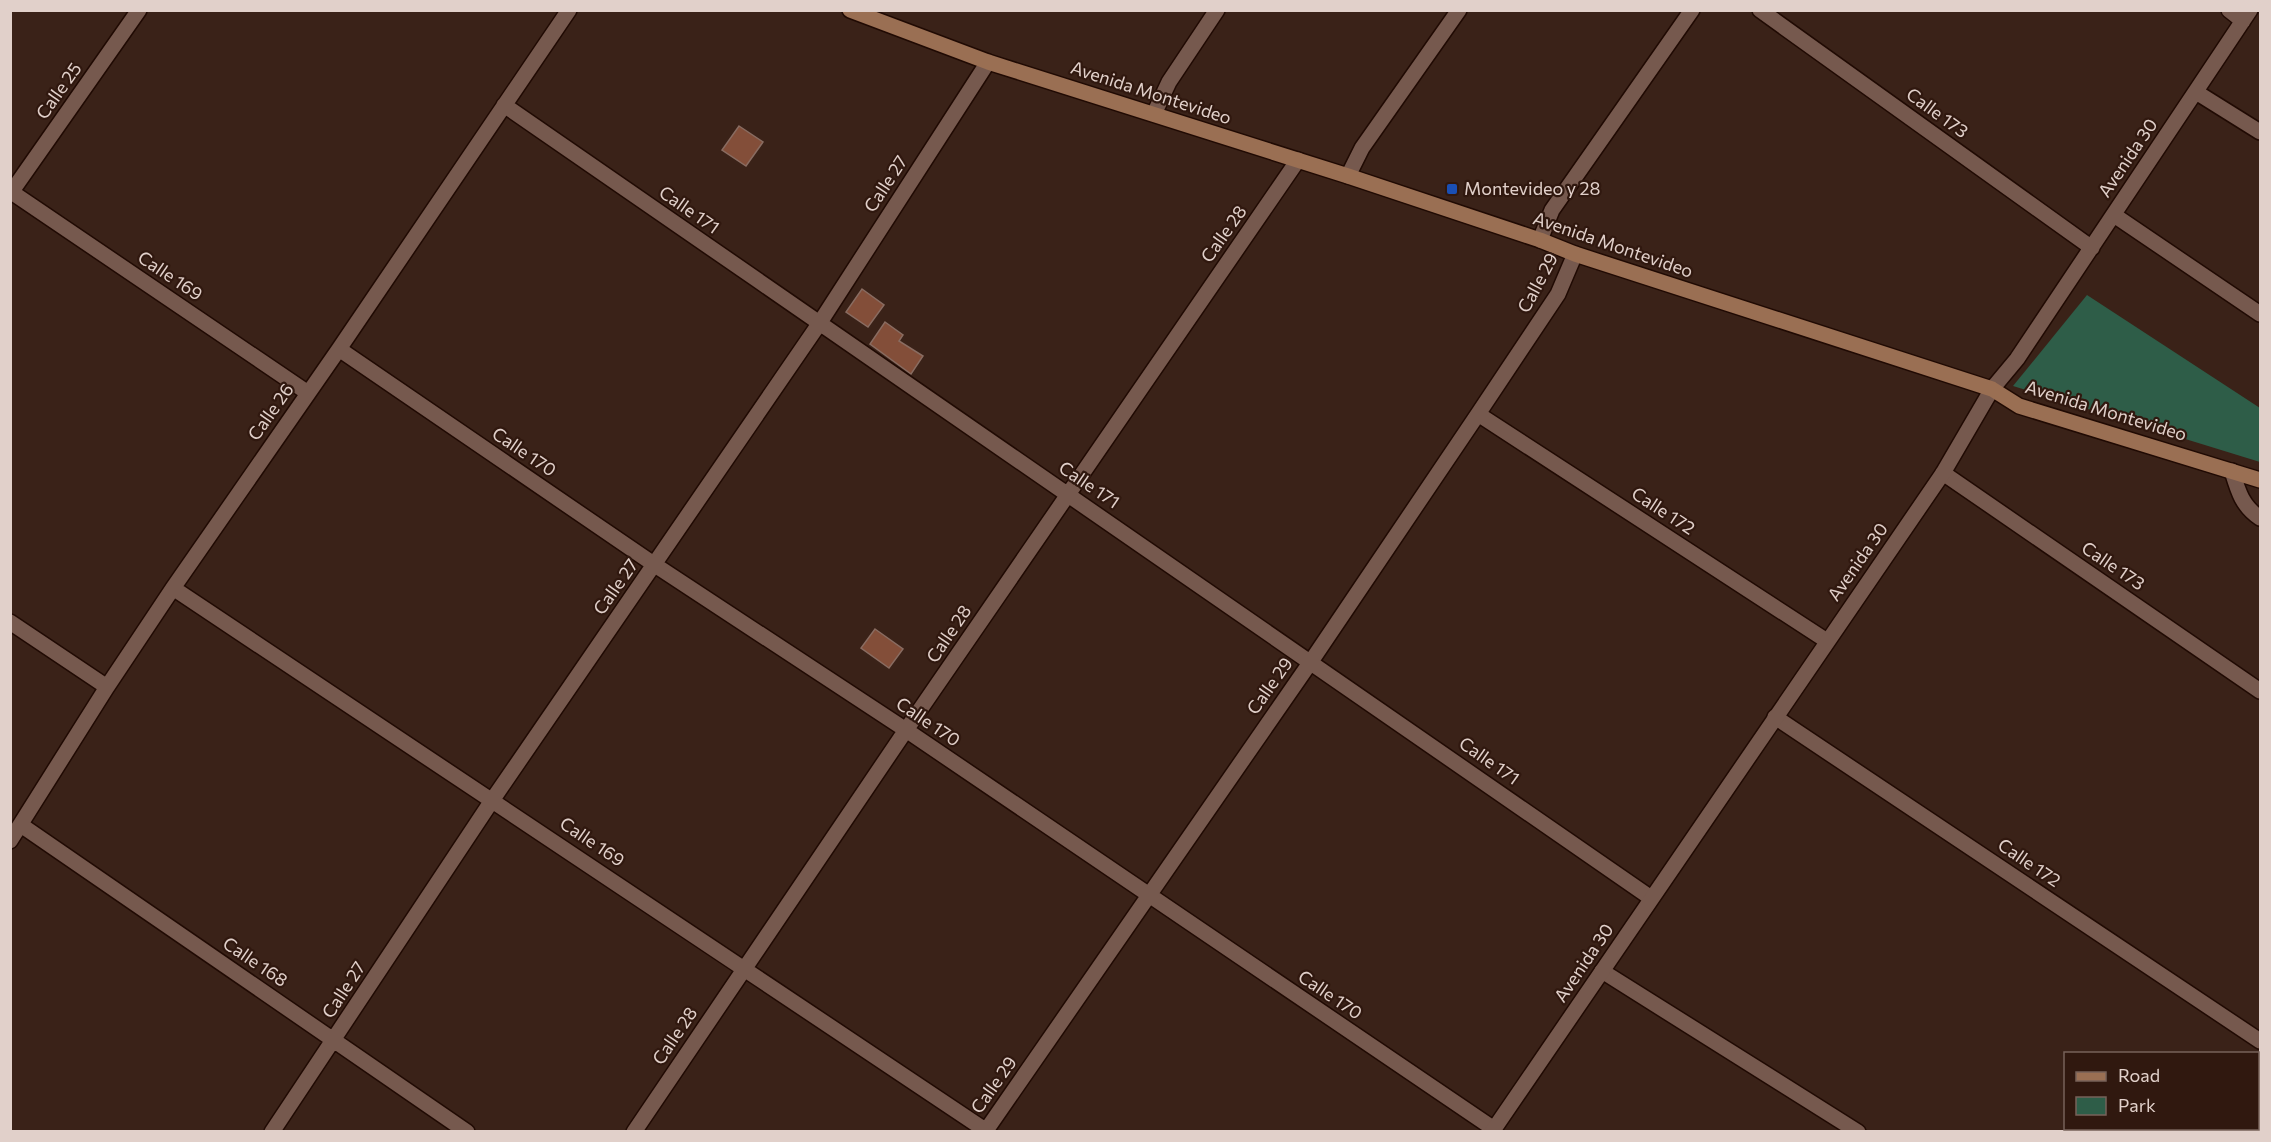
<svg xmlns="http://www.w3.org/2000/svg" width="2271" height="1142" viewBox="0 0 2271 1142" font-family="Commissioner,sans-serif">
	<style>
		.green { fill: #2e5d48 }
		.building { fill: #834e39; stroke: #896c61; stroke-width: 1.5 }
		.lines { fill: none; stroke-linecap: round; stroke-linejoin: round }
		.minor-casing { stroke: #200a03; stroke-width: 18 }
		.tertiary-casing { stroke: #200a03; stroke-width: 18 }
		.secondary-casing { stroke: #200a03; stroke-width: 18 }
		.minor { stroke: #76594e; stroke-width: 15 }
		.tertiary { stroke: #76594e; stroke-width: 15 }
		.secondary { stroke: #9a6f53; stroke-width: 15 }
		.transit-dot { fill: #1a4fb4; stroke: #30180f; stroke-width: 2 }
		.labels { text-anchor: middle; stroke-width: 4.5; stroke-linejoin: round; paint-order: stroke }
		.street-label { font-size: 18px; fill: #e1d0ca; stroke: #30180f }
		.poi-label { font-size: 18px; fill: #e1d0ca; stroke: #30180f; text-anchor: start }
	</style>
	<rect width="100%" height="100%" fill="#3a2218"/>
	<path class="green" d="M 2087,295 L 2260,408 L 2260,462 L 2013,386 Z"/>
	<path class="building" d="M 739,126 L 763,142 L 746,166 L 722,150 Z
		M 862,289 L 884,305 L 868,327 L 846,312 Z
		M 885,322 L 903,335 L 899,341 L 923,356 L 911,374 L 870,344 Z
		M 875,629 L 903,649 L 889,668 L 861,648 Z"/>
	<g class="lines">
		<defs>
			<path id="minor" d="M 1760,10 L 2092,248
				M 2229,10 L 2243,21
				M 2196,92 L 2260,132
				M 504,105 C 886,370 1271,631 1651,898
				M 1154,114 L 1169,82 L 1217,10
				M 1348,176 L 1362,148 L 1459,10
				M 10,191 L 308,393
				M 10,194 L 139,10
				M 2114,215 L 2260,314
				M 1540,240 L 1552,210 L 1692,10
				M 339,349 L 655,565 L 906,730 L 1494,1129
				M 1992,389 L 2017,359 L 2250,10
				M 1478,414 L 1827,641
				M 2232,471 C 2238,491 2242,506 2260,518
				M 1943,473 L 2260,691
				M 173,588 C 445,767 716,951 988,1132
				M 10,622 L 107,687
				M 1775,717 L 2260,1041
				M 21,825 L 467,1132
				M 10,841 L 107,687 L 173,588 L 339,349 L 569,10
				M 1602,971 L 1858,1132
				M 272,1132 L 493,799 L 819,324 L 988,62
				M 634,1132 L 906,730 L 1298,160
				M 985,1132 L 1312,660 L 1478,414 L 1558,294 L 1575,254"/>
			<path id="tertiary" d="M 1492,1132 L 1943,473 L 1992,389"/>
			<path id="secondary" d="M 850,10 L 988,62 L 1348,176 L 1540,240 L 1575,254 L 1992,389 L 2019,406 L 2260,480"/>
		</defs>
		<use href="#minor" class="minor-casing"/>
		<use href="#tertiary" class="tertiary-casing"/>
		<use href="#secondary" class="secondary-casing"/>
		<use href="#minor" class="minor"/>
		<use href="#tertiary" class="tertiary"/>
		<use href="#secondary" class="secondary"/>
	</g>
	<rect class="transit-dot" x="1446" y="183" width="12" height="12" rx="3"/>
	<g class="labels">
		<g class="street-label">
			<text transform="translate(59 91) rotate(-55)" y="6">Calle 25</text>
			<text transform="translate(1151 93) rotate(18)" y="6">Avenida Montevideo</text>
			<text transform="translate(1937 113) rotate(36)" y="6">Calle 173</text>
			<text transform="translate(2128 158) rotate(-56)" y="6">Avenida 30</text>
			<text transform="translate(886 184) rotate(-57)" y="6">Calle 27</text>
			<text transform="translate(689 210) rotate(35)" y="6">Calle 171</text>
			<text transform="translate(1224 234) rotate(-55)" y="6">Calle 28</text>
			<text transform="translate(1613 245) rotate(19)" y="6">Avenida Montevideo</text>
			<text transform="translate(170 276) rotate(34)" y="6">Calle 169</text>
			<text transform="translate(1538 283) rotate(-62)" y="6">Calle 29</text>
			<text transform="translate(2106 411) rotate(17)" y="6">Avenida Montevideo</text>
			<text transform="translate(271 412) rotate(-55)" y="6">Calle 26</text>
			<text transform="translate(524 452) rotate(34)" y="6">Calle 170</text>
			<text transform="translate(1089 485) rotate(34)" y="6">Calle 171</text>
			<text transform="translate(1663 511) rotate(33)" y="6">Calle 172</text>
			<text transform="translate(1858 562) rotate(-55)" y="6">Avenida 30</text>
			<text transform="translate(2113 566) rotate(34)" y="6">Calle 173</text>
			<text transform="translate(616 587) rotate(-55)" y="6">Calle 27</text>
			<text transform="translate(949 634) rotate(-56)" y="6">Calle 28</text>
			<text transform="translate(1270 686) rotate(-55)" y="6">Calle 29</text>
			<text transform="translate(928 722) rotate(34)" y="6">Calle 170</text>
			<text transform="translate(1489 761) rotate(35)" y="6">Calle 171</text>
			<text transform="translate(592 842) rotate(34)" y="6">Calle 169</text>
			<text transform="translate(2029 863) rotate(34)" y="6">Calle 172</text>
			<text transform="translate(255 962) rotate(34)" y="6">Calle 168</text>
			<text transform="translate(1584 963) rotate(-56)" y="6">Avenida 30</text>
			<text transform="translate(344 990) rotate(-57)" y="6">Calle 27</text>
			<text transform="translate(1330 995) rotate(34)" y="6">Calle 170</text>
			<text transform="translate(675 1036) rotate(-56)" y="6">Calle 28</text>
			<text transform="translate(994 1085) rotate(-55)" y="6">Calle 29</text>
		</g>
		<g class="poi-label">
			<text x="1464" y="195">Montevideo y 28</text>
		</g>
	</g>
	<rect width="2271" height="1142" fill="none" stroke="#e1d0ca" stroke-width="24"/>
	<rect x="2064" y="1052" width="195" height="78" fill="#30180f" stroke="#77625a" stroke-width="1.5"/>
	<rect x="2076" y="1072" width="30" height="9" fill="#9a6f53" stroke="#77625a" stroke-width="1.5"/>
	<text x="2118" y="1082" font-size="18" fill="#e1d0ca">Road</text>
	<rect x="2076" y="1097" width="30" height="18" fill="#2e5d48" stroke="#77625a" stroke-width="1.5"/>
	<text x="2118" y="1112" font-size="18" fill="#e1d0ca">Park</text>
</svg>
